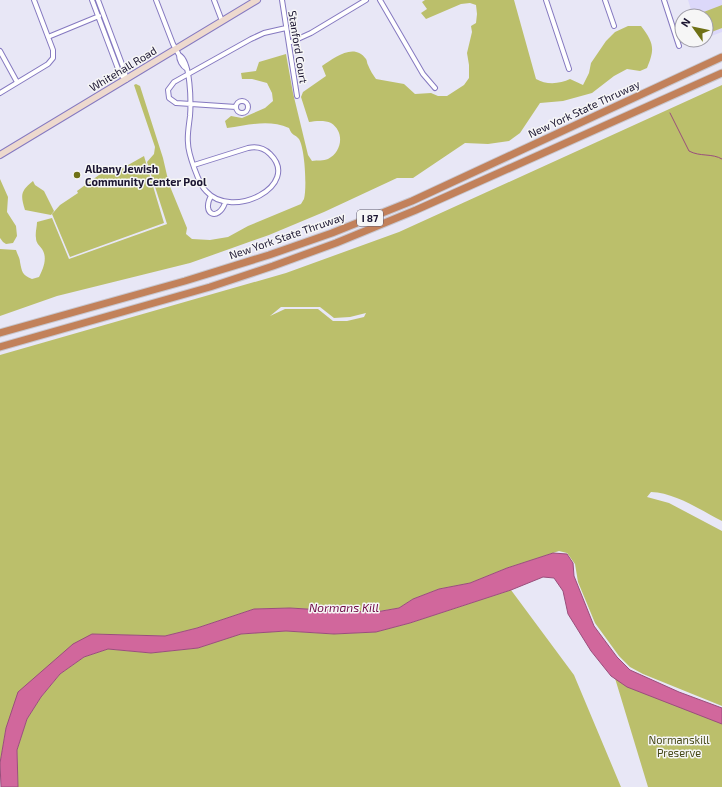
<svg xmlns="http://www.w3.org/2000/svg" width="722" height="787" viewBox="0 0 722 787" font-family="'Exo 2',sans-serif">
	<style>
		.built { fill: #dcd8fa }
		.green { fill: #bbbf6b; fill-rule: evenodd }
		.water { fill: #d1679c; stroke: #9a4e7c }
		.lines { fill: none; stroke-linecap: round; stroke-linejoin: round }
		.stream { stroke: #9a4e7c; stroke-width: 1 }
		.street-casing { stroke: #8579c0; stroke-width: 6 }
		.secondary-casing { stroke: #8579c0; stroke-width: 8 }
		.highway-casing { stroke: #c8c7ce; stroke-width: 9 }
		.street { stroke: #fff; stroke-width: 4 }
		.secondary { stroke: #edd9ce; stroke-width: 6 }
		.highway { stroke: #c2815a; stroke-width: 7 }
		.poi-dot { fill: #6f7116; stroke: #f6f6f6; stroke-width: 1.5 }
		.labels { text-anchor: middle; stroke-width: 3; stroke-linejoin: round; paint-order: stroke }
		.shield { fill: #f6f6f6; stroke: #5d586c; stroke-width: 1 }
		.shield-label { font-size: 10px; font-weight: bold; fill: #1b1531 }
		.street-label { font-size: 11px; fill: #1b1531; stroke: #f6f6f6 }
		.poi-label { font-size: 11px; font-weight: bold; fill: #1b1531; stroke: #f6f6f6; text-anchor: start }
		.park-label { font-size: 11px; fill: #474917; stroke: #f6f6f6 }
		.water-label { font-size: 12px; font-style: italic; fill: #710e48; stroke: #f6f6f6 }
	</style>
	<rect width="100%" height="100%" fill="#e8e7f6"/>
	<path class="built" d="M 688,0 L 722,0 L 722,32 L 706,38 L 706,16 L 693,16 Z"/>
	<path class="green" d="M 425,0 L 514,0 L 536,79 C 546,85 560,84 570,79 L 583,85 L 589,73 L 591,63 L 606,41 L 615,32 L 628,26 L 641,26 C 654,43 655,49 647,68 L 640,71 L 627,69 L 614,76 L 592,93 L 563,101 L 540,103 L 520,133 L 509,141 L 488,144 L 465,143 L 413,178 L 397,178 L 324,212 L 269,235 L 190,263 L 57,296 L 0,316 L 0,249 L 16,250 C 17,254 20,258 20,262 C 22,272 22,275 32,279 L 39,277 C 43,269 48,258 42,249 C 39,245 36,243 36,238 C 35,233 37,227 37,222 L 52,218 L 69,259 L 167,224 L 147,162 L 154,154 L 155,147 L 134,85 L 136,84 L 140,86 L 163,158 L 169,184 L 187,228 L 186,234 L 192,239 L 210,240 L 228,237 L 248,226 L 301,204 C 301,204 304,199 304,199 C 307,188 305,149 299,139 C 295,134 292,136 289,128 C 269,119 248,125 227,128 L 225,121 L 231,116 L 242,118 L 265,108 L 273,101 L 272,93 L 267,83 L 252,79 L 242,79 L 241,73 L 256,71 L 259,62 L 286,54 L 293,93 L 308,155 L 312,161 C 317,160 324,161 328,159 C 342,152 345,132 331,123 C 325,120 315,121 309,122 L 301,97 L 303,92 L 326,76 L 322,66 C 334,58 354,42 366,59 C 367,60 367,64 368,65 C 370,70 373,75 376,79 L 404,84 L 415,94 L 431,93 L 438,96 L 447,96 L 464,85 L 469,78 L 469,65 L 467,53 L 472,32 L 471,26 L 476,23 L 477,14 L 476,5 L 470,3 L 461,4 L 426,19 L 421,13 L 427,9 L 422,2 Z
		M 722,5 L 722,28 L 709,33 L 706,25 L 706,16 L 702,16 L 701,13 Z
		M 722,85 L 722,521 C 700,510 676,493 651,492 L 647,497 L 669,503 L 722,531 L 722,706 L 643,674 L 630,667 L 619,656 L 595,623 L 578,582 L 575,564 L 567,553 L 559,551 L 507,568 L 470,583 L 439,589 L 413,599 L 399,608 L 374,612 L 339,611 L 290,608 L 254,609 L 197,628 L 165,636 L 92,634 L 6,728 L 0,763 L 0,355 L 286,273 L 399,232 ZM 281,307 L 320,307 L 334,318 L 350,317 L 366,313 L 364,317 L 347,321 L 333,321 L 318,309 L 285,309 L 270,316 Z
		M 144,156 L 164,223 L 70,257 L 52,214 L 60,205 L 78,193 L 77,191 L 110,167 L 114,173 Z
		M 0,179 L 8,197 L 7,212 L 16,226 L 17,236 L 13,243 L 6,244 L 3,242 L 0,238 Z
		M 33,181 L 35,185 L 44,191 L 54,211 L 51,215 L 25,210 C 20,194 21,191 33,181 Z
		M 511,590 L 574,675 L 621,787 L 18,787 L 17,750 L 27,719 L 41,697 L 60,674 L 84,657 L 108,649 L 151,653 L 198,648 L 240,634 L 286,631 L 334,634 L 376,632 L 410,623 Z
		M 611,665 L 722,719 L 722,787 L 648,787 Z"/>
	<path class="water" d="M 553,553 L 567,554 L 573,563 L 574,576 L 594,626 L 617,657 L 630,670 L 679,692 L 722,708 L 722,724 L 627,687 L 611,676 L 591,651 L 568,614 L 563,591 L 554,578 L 543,577 L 511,590 L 410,623 L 376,632 L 334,634 L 286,631 L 241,634 L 198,648 L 151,653 L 108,649 L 84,657 L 60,674 L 41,697 L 27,719 L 17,750 L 18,787 L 1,787 L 0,763 L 6,728 L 18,692 L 73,644 L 92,634 L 165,636 L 197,628 L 254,609 L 290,608 L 339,611 L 376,612 L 399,608 L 413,599 L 439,589 L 470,583 L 507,568 Z"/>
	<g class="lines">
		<path class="stream" d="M 670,113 L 689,151 C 700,157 712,153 722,159"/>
		<defs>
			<path id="street" d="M 92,0 L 120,74 L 126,80
				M 98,0 L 125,72 L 126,79
				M 156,0 L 173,44 L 179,55
				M 214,0 L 222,21
				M 282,0 L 297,96
				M 380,0 L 423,74 L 435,88
				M 546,0 L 569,69
				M 605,0 L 614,26
				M 664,0 L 679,46
				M 48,37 L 99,16
				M 289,43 L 311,33 L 366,0
				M 0,51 L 17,82
				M 187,69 C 182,66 179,60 179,55 C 191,61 191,103 190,116 C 189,125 187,135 188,143 C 188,153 199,185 206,191 C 232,221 302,185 270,154 C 264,148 257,146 248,148 L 194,165
				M 0,93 L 48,64 L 53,58 L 53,50 L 34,0
				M236 107a6 6 0 1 1 12 0a6 6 0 1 1-12 0Z
				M 236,107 L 176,103 L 169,98 L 168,90 L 174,82 L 251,39 L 264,33 L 286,28
				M 211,196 C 201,214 218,222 225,203"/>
			<path id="secondary" d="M 0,155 L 257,0"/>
			<path id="highway" d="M 0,333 L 185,281 L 269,255 L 332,233 L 412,201 L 722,57
				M 0,347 L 210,287 L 273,266 L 336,243 L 416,210 L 722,73"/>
		</defs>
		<use href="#street" class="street-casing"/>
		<use href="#secondary" class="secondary-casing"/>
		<use href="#highway" class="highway-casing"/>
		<use href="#street" class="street"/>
		<use href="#secondary" class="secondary"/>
		<use href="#highway" class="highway"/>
	</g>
	<circle class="poi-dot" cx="77" cy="175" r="4"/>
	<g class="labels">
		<rect class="shield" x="357" y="210" width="26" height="16" rx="3"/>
		<g class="shield-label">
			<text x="370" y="222">I 87</text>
		</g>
		<g class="street-label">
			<text transform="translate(298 47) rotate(81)" y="4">Stanford Court</text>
			<text transform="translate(123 69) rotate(-31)" y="4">Whitehall Road</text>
			<text transform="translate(584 109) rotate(-25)" y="4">New York State Thruway</text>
			<text transform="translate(287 236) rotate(-19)" y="4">New York State Thruway</text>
		</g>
		<g class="poi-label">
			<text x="85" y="173">Albany Jewish<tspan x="85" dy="13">Community Center Pool</tspan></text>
		</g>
		<g class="park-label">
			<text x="679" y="744">Normanskill<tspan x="679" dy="13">Preserve</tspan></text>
		</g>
		<g class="water-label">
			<text x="344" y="612">Normans Kill</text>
		</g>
	</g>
	<g transform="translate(694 28) rotate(303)"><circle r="19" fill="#f6f6f6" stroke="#9e9ca7"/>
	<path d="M0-3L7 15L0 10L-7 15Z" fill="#6f7116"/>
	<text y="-6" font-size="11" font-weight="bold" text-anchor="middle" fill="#1b1531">N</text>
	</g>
</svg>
